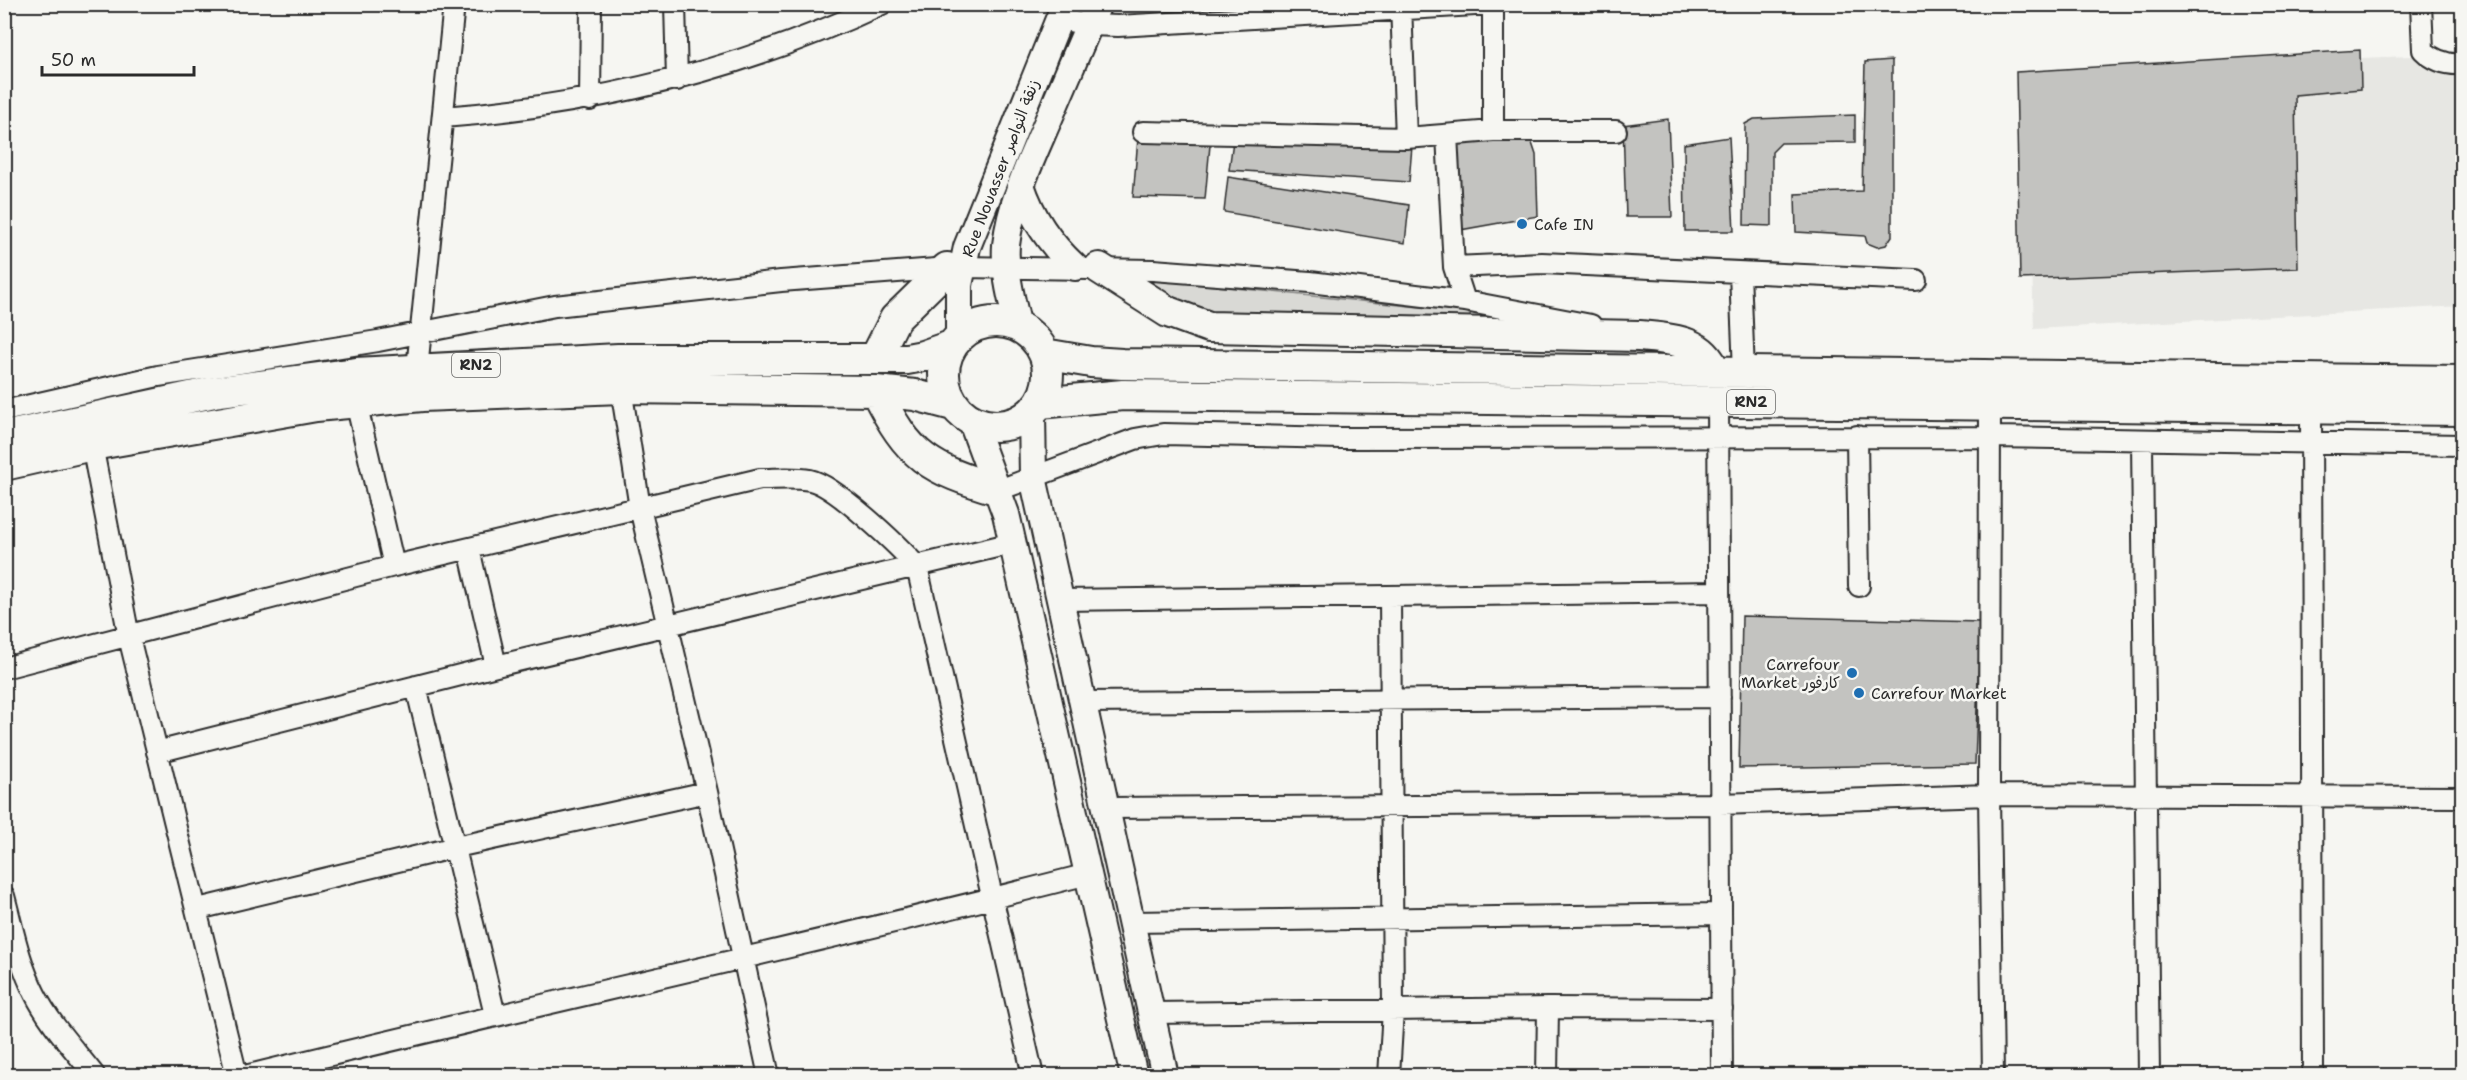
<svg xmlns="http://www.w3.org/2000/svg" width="2467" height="1080" viewBox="0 0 2467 1080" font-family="'Shantell Sans','Playpen Sans Arabic',sans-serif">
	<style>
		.built { fill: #e7e7e3 }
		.green { fill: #d9d9d5; stroke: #828280; stroke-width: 1.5 }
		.building { fill: #c3c3c0; stroke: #2b2b2b; stroke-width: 1.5 }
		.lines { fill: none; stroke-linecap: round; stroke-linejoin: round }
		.minor-casing { stroke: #2b2b2b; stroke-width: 24 }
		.major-casing { stroke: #2b2b2b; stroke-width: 30 }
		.highway-casing { stroke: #2b2b2b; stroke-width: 34 }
		.minor { stroke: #f6f6f2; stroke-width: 20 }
		.major { stroke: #f6f6f2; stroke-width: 26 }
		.highway { stroke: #f6f6f2; stroke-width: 30 }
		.poi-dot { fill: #1f6fb2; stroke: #f6f6f2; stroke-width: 2 }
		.labels { text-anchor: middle; stroke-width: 5; stroke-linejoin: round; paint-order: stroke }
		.shield { fill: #f6f6f2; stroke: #686867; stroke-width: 1.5 }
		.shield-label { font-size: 15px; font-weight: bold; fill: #2b2b2b }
		.street-label { font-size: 16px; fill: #2b2b2b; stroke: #f6f6f2 }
		.poi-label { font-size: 16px; fill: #2b2b2b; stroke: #f6f6f2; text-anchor: start }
	</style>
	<rect width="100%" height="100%" fill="#f6f6f2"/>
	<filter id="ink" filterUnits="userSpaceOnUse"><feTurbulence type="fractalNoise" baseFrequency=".0167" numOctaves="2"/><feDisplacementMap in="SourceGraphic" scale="12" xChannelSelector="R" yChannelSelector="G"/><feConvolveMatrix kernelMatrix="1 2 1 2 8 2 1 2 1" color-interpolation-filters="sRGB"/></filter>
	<g filter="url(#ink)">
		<path class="built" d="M 2462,54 L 2462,306 L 2034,329 L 2026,71 Z"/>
		<path class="green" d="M 1156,280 L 1468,312 L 1471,317 L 1333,320 L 1205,317 L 1148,284 Z"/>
		<path class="building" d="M 2360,50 L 2361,89 L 2295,95 L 2298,268 L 2020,279 L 2016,72 Z
			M 1892,60 L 1892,236 L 1886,245 L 1877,247 L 1867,243 L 1865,236 L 1796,232 L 1795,194 L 1862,191 L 1865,62 Z
			M 1855,115 L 1855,142 L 1781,143 L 1772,152 L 1772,226 L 1744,225 L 1745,124 L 1754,119 Z
			M 1668,119 L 1672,217 L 1626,217 L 1623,125 Z
			M 1530,137 L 1536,155 L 1538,216 L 1460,230 L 1456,143 Z
			M 1729,137 L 1734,231 L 1685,231 L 1684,144 Z
			M 1138,138 L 1210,145 L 1205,199 L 1133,197 Z
			M 1233,141 L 1412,146 L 1409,182 L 1229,170 Z
			M 1228,177 L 1409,205 L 1405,243 L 1224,212 Z
			M 1742,616 L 1980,622 L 1975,764 L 1739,768 Z"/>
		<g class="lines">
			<defs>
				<path id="minor" d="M 675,4 L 677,80
					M 1401,4 L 1406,138
					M 2421,4 L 2423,50 C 2434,61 2447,65 2462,64
					M 1059,19 L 1089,25 L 1118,26 L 1492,4
					M 590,100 L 591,4
					M 443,117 C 597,105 742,70 882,4
					M 1493,131 L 1493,4
					M 1143,132 L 1406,138 L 1493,131 L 1616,131
					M 1447,135 L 1454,267 L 1465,301
					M 1454,267 L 1542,263 L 1916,280
					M 1740,273 L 1744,372
					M 417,369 L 454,4
					M 621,388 L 640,508 L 707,792 L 769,1076
					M 356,402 L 394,566
					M 1718,402 L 1722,1076
					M 1990,405 L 1989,795 L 1993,1076
					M 2311,408 L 2313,1076
					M 4,411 L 158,376 L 378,341 L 555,306 L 781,281 L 962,267 L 1153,270 L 1310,282 L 1465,301 L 1591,325
					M 1857,436 L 1859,586
					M 2142,441 L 2149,1076
					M 92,445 L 129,637 L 237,1076
					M 999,490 L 1135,439 L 1163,434 L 1341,438 L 1992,437 L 2462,445
					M 469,549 L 496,666
					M 1060,600 L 1719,592
					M 4,668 L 394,566 L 760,479 C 776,479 794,477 810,480 C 835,485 900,547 917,567 L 1033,1076
					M 416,686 L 495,1015
					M 1082,702 L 1720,697
					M 157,752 L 496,666 L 1013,543
					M 1106,808 L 1720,804 L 1989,795 L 2462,797
					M 4,896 C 13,929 19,963 35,994 C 50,1024 74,1049 95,1076
					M 198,909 L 456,847 L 707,792
					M 1131,922 L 1721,914
					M 1151,1013 L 1548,1008 L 1722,1009
					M 245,1076 C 525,1007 808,946 1088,874
					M 1389,1076 L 1393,1010 L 1390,596
					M 1547,1076 L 1548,1008"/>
				<path id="major" d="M 1021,185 C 1032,218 1049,243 1075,267
					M 1018,327 C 1012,301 1004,273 1006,245 C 1011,202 1030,162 1047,123 C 1064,84 1081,44 1098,4
					M 959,336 L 959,285 L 967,247 L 1065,4
					M 1032,413 L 1033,477 L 1165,1076
					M 972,422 L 1006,514 L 1134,1076"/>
				<path id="highway" d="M 1099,268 L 1168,312 L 1209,327 L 1639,336 C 1669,339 1703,339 1715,372
					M944 374a52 52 0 1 1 104 0a52 52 0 1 1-104 0Z
					M 1044,354 L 1091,362 L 1122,364 L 2462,381
					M 875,359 L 895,319 L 947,268
					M 876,391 C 909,458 929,469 999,490
					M 1040,403 L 1123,395 L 2462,410
					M 4,437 L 214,392 L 356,373 L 618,359 L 907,359 L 923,356 L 951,346
					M 4,465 L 92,445 L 316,406 L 422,396 L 621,388 L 876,391 L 915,395 L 953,405"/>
			</defs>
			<use href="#minor" class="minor-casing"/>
			<use href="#major" class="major-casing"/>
			<use href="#highway" class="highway-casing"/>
			<use href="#minor" class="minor"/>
			<use href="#major" class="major"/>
			<use href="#highway" class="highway"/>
		</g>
	</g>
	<g class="poi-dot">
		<circle cx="1522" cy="224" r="6"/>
		<circle cx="1852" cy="673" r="6"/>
		<circle cx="1859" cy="693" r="6"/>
	</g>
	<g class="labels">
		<g class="shield">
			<rect x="452" y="353" width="48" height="24" rx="4.5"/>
			<rect x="1727" y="390" width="48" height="24" rx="4.5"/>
		</g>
		<g class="shield-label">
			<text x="476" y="370">RN2</text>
			<text x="1751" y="407">RN2</text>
		</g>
		<g class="street-label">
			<text transform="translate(1000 168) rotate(-69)" y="6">Rue Nouasser زنقة النواصر</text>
		</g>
		<g class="poi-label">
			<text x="1534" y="230">Cafe IN</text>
			<text x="1840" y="670" text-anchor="end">Carrefour<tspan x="1840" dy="18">Market كارفور</tspan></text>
			<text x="1871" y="699">Carrefour Market</text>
		</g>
	</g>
	<rect width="2467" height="1080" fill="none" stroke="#f6f6f2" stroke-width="24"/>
	<rect x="12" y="12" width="2443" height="1056" fill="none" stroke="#2b2b2b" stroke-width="2" filter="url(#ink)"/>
	<path d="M42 66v9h152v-9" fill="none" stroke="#2b2b2b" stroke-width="3"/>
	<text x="51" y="66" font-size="18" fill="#2b2b2b" stroke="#f6f6f2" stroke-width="4.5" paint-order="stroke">50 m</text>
</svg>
